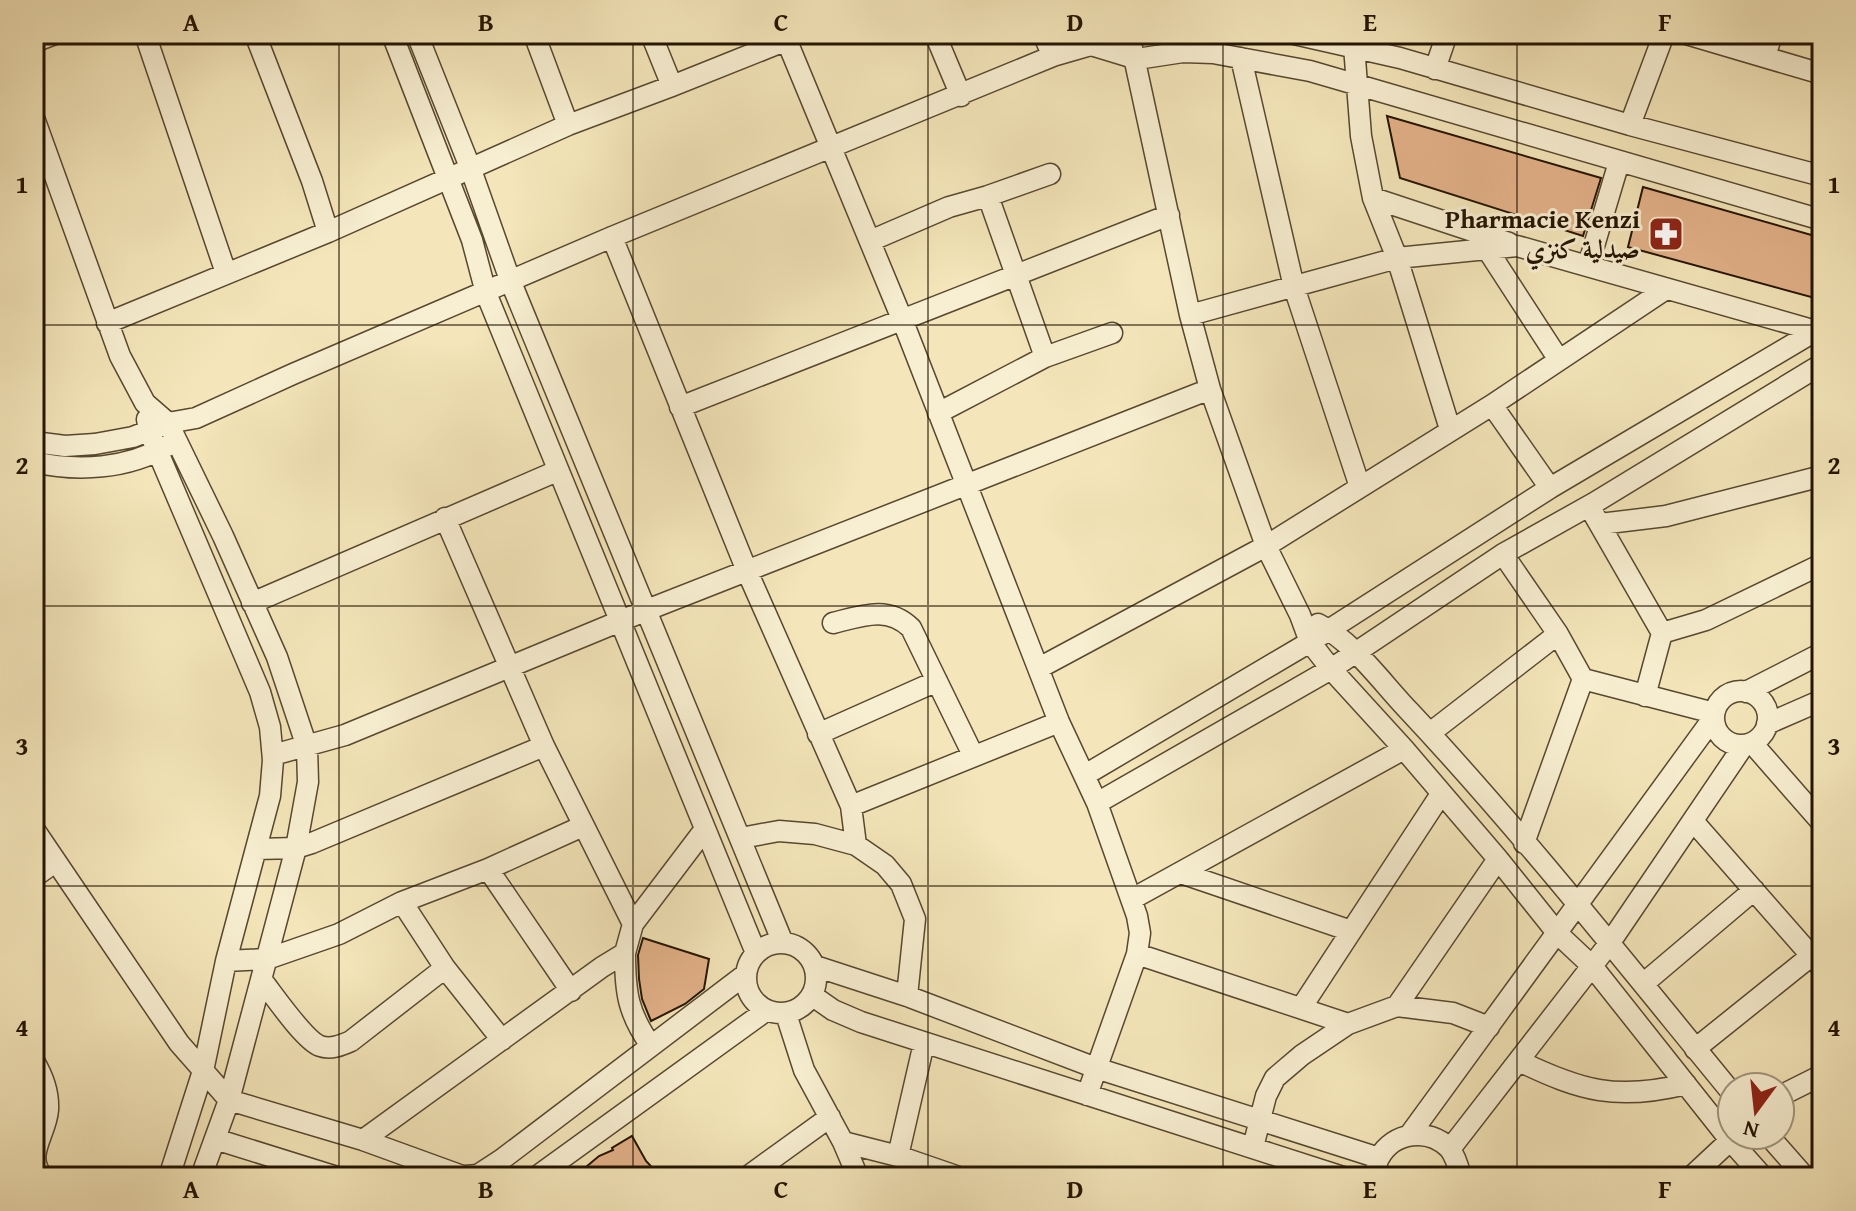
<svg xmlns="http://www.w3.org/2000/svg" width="1856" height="1211" viewBox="0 0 1856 1211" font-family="'Gentium Book Plus',Amiri,serif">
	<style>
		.building { fill: #e3b189; stroke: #231402; stroke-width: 2 }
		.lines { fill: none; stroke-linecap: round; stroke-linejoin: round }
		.minor-casing { stroke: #574830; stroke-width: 23 }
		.minor { stroke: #f8efd2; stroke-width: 20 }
		.grid { fill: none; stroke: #231402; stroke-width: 2; stroke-opacity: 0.55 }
		.labels { text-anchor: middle; stroke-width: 6; stroke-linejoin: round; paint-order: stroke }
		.poi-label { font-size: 26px; font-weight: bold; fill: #231402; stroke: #f8efd2; text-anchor: end }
		.neatline { fill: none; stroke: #231402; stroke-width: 3 }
		.grid-label { font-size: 26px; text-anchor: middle; font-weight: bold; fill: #231402 }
	</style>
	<rect width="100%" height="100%" fill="#f4e6ba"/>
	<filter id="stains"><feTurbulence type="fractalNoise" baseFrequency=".0025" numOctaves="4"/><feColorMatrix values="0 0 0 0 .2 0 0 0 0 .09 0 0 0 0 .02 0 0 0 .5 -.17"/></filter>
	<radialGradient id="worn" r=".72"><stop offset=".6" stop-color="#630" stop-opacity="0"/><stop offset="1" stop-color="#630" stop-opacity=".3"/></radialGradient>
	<path class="building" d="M 1387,116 L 1601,178 L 1583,236 L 1400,178 Z
		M 1643,187 L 1822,238 L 1822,300 L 1628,247 Z
		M 643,938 L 709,959 L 704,989 L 685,1004 L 651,1021 L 642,999 L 639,979 L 638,955 Z
		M 632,1136 L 646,1161 L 661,1177 L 574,1177 L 599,1156 L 613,1150 L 612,1148 Z"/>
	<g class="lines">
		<defs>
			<path id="minor" d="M 145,34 L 226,273
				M 255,34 L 312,181 L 328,232
				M 392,34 L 472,240 L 486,293 L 756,953
				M 417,34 L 470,167 L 510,280 L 783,943
				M 534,34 L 568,125
				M 651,34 L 672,86
				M 784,34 L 902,319 L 1059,722 L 1097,803 L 1137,916 L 1140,933 L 1137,954 L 1087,1095
				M 935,34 L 961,96
				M 1043,34 L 1053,56
				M 1129,34 L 1190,315 L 1210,389 L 1266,546 L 1300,615 L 1310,642 L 1331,669 L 1404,749 L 1498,859 L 1558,934 L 1592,966 L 1730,1140 L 1763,1177
				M 1294,34 L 1400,58 L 1630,125 L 1822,176
				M 1686,34 L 1822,74
				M 1349,36 L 1354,46 L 1361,136 L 1373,198 L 1397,258 L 1450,429
				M 34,42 L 55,34
				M 1091,45 L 1137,59 L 1183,52 L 1213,53 L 1310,71 L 1822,220
				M 1765,57 L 1772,34
				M 1241,58 L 1294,287 L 1360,487
				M 1435,69 L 1447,34
				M 34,118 L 120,356 L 145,403 L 168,423 L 223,536 L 277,657 L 307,747 L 308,782 L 296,848 L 229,1100 L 201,1177
				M 1630,125 L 1664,34
				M 988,196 L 1050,174
				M 1373,198 L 1509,243
				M 612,237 L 747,571 L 851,806 L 856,845
				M 870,241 L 949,207 L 988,196 L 1045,357 L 938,413
				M 1487,249 L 1559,360
				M 1588,266 L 1619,162
				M 1190,315 L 1397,258 L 1517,246 L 1816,331
				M 107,323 L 328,232 L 568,125 L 672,86 L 787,40
				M 1045,357 L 1112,333
				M 1492,405 L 1666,289
				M 680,407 L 1169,215
				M 147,419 L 149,431 L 260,692 L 270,727 L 273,760 L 270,796 L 226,961 L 203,1071 L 169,1177
				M 34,442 L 65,446 L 95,444 L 133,437 L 168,423 L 196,418 L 293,374 L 612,237 L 1053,56 L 1091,45 L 1112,34
				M 34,462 C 78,472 127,469 167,446
				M 1589,506 L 1662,633 L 1706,620 L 1822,564
				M 445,518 L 544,746 L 633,924
				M 1600,524 L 1666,516 L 1822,476
				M 1503,554 L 1558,634 L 1583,679
				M 252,603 L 557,471
				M 833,623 C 861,616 888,605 911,628 L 973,755
				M 1318,624 C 1354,642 1382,683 1410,712 C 1523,833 1627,965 1732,1093
				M 1039,668 L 1266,546 L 1492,405 L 1550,488
				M1714 718a27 27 0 1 1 54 0a27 27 0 1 1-54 0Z
				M 1746,692 L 1822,653
				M 1645,696 L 1662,633
				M 1767,724 L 1822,700
				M 1430,733 L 1558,634
				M 818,734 L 937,681
				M 1752,743 L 1822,823
				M 273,755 L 345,735 L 647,610 L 1210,389
				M 1085,775 L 1310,642 L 1550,488 L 1822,327
				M 1097,803 L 1331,669 L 1503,554 L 1594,503 L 1822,364
				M 851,806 L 1059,722
				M 1693,821 L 1822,968
				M 34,829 L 179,1043 L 229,1100 L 363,1140
				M 741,838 L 779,831 L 815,834 L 856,845 L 885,865 L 901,884 L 915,919 L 907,996
				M 1524,843 L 1583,679 L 1714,713
				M 257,849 L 296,848 L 312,843 L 544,746
				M 488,869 L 571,991
				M 1181,873 L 1351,931
				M 34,877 L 55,862
				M 1132,899 L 1404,749
				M 402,902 L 445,968 L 502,1040
				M746 978a35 35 0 1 1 70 0a35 35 0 1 1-70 0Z
				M 625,953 C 625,993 628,1013 651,1046
				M 1137,954 L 1348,1024
				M 226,961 L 267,959 L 339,934 L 402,902 L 488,869 L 583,826
				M 815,966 L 907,996 L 1096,1068 L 1379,1158
				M 261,979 C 273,994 304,1040 320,1046 C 331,1050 342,1045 351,1041 L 445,968
				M 1643,984 L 1754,890
				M 813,996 L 833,1010 L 861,1022 L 1343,1177
				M 1397,1006 L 1498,859
				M 1301,1008 L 1441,794
				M 786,1014 L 804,1070 L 843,1142 L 858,1177
				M 1695,1049 L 1811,956
				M 34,1061 C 43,1077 49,1092 48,1110 C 46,1135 24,1155 43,1177
				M 1519,1061 C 1581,1091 1617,1101 1686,1084
				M 1780,1096 L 1822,1075
				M 1411,1133 L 1714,717
				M 1768,1135 L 1805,1177
				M 215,1139 L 337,1177
				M 843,1142 L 898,1156 L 959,1177
				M 1253,1147 L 1266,1096 L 1275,1078 L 1302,1055 L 1348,1024 L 1397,1006 L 1453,1013 L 1489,1027
				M 1450,1149 L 1609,944 L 1744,745
				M 898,1156 L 924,1043
				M 465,1176 L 478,1175 L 501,1160 L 746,974
				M 465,1177 L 363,1140 L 602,967 L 625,953 L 633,924 L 705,829
				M 536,1177 L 767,1010
				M 747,1177 L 830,1117
				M 1375,1177 C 1376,1172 1376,1163 1379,1158 C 1393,1132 1428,1127 1449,1148 C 1455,1155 1459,1169 1461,1177
				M 1691,1177 L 1736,1135"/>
		</defs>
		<use href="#minor" class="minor-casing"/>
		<use href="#minor" class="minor"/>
	</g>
	<path class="grid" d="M 339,34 L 339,1177M 633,34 L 633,1177M 928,34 L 928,1177M 1223,34 L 1223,1177M 1517,34 L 1517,1177M 34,325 L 1822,325M 34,606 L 1822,606M 34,886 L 1822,886"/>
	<defs>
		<symbol id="pharmacy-square" viewBox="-11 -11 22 22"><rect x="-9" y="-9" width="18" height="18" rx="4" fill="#8f2418" stroke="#f8efd2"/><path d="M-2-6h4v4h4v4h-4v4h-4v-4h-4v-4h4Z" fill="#fff"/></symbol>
	</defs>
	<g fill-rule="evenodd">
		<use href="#pharmacy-square" x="1646" y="214" width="40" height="40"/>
	</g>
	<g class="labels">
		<g class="poi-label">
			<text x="1640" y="228">Pharmacie Kenzi<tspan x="1640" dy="30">صيدلية كنزي</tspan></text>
		</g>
	</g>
	<rect width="1856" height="1211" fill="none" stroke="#f4e6ba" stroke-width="88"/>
	<g transform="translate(1756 1111) rotate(195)"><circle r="38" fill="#f8efd2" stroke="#a3977f" stroke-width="2"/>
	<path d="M0-6L14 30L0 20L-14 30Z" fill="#8f2418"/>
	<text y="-12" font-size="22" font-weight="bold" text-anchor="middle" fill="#231402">N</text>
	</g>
	<rect x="44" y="44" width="1768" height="1123" class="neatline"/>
	<g class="grid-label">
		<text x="191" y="31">A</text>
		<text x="486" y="31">B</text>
		<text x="781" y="31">C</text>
		<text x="1075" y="31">D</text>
		<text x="1370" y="31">E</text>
		<text x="1665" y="31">F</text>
		<text x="22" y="193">1</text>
		<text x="1834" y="193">1</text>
		<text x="22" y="474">2</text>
		<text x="1834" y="474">2</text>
		<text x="22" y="755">3</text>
		<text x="1834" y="755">3</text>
		<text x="22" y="1036">4</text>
		<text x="1834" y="1036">4</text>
		<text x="191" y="1198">A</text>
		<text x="486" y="1198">B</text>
		<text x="781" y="1198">C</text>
		<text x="1075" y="1198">D</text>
		<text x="1370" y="1198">E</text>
		<text x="1665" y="1198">F</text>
	</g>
	<rect width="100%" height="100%" filter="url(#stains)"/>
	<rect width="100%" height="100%" fill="url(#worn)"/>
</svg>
